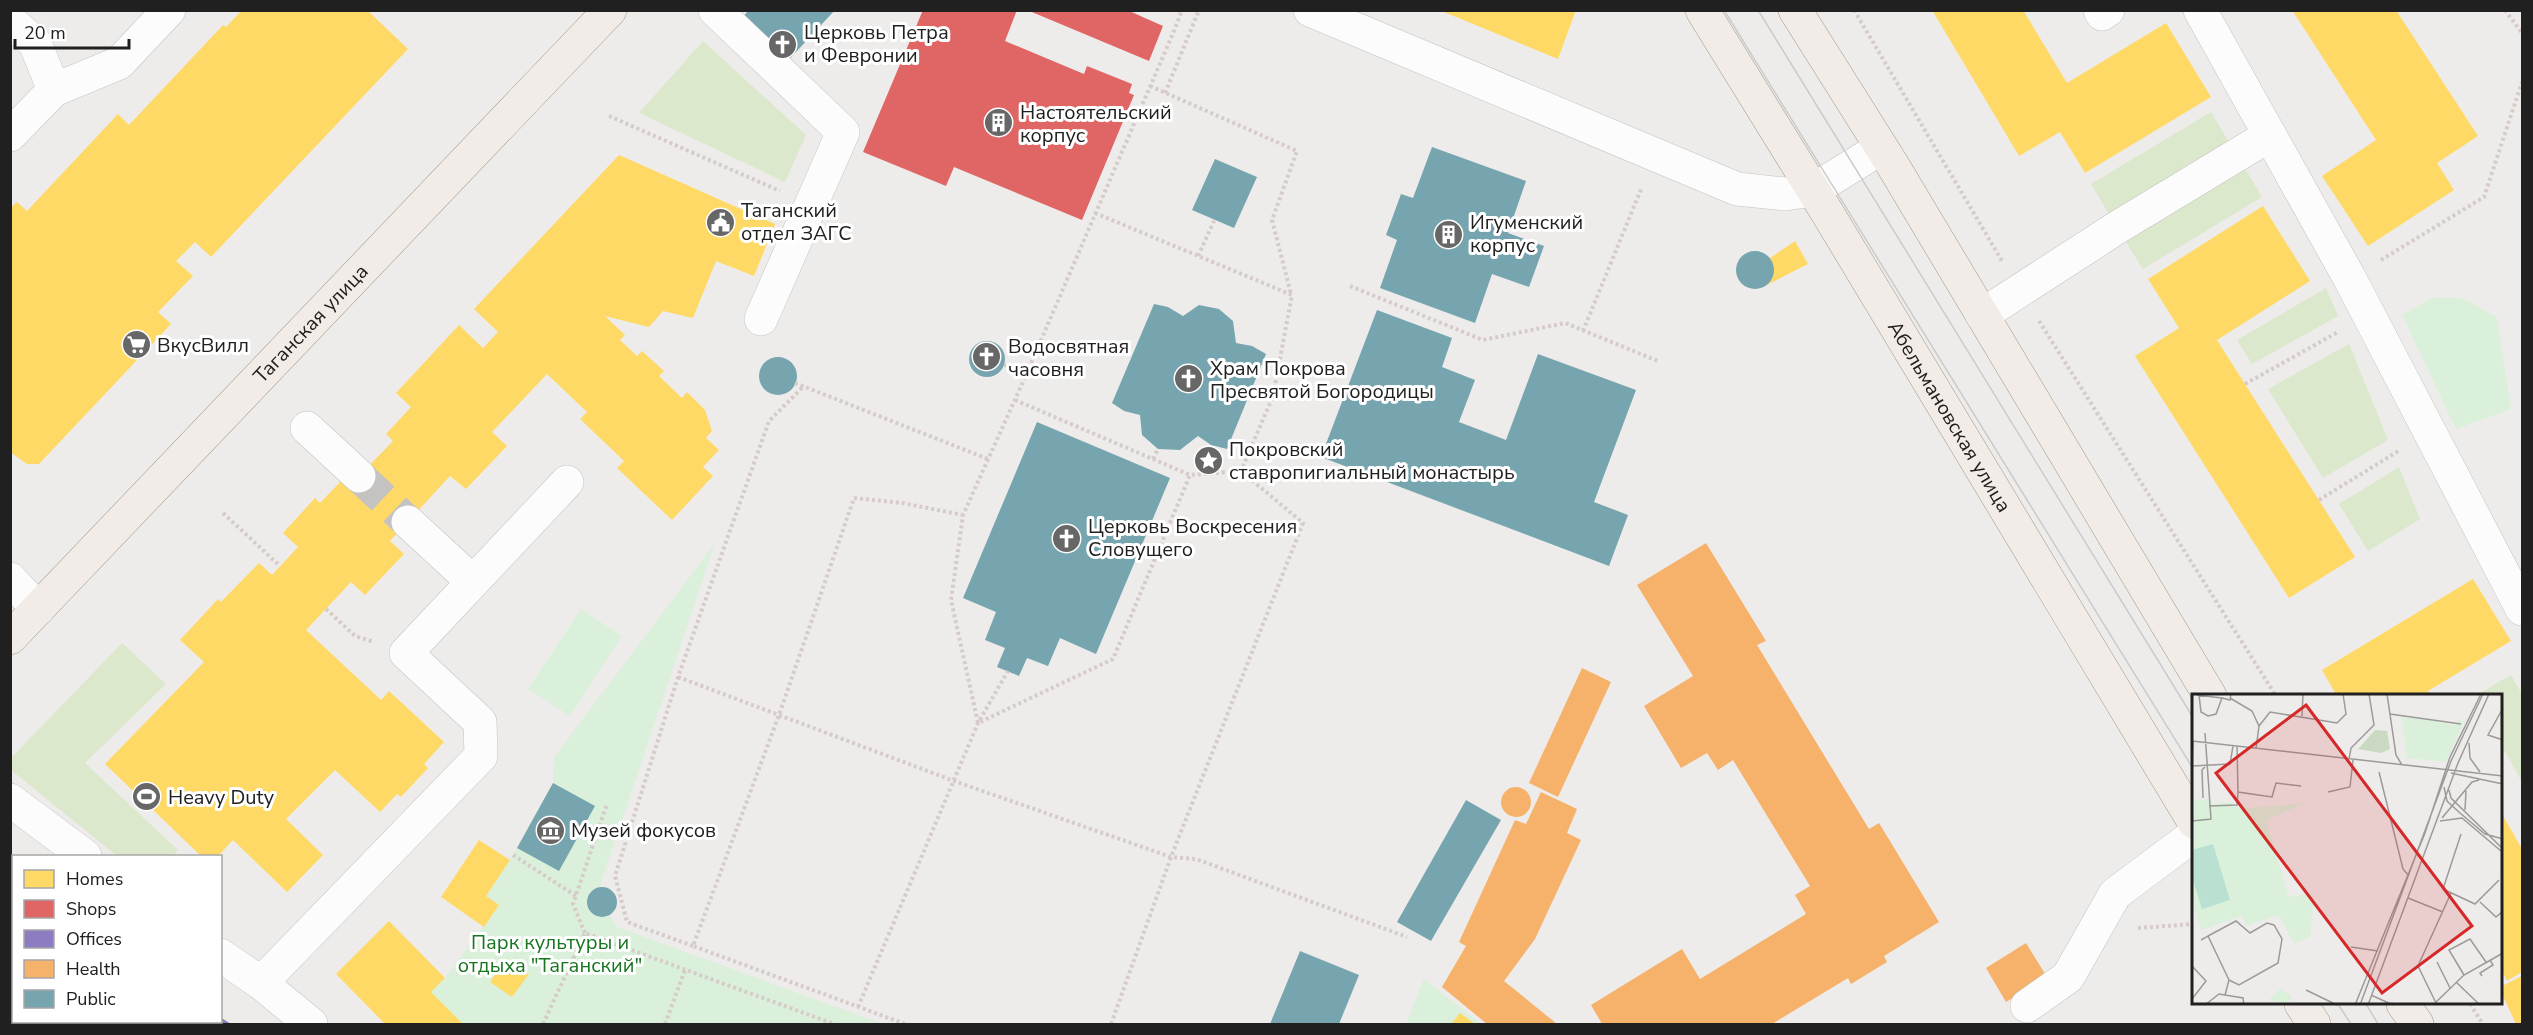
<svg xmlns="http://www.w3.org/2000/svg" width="2533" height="1035" viewBox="0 0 2533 1035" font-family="'Nunito Sans',sans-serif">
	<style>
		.grass { fill: #dbe8cc }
		.park { fill: #daf0db }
		.homes { fill: #ffd966 }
		.shops { fill: #e06666 }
		.offices { fill: #8e7cc3 }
		.health { fill: #f6b26b }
		.public { fill: #76a5af }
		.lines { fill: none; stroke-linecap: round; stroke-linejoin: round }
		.minor-tunnel { stroke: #c5c3c2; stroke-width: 33; stroke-dasharray: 33 16; stroke-linecap: butt }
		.minor-casing { stroke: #c4c3c2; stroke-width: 34 }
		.major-casing { stroke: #a29a88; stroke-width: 34 }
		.path { stroke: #d6cbc9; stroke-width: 4; stroke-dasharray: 3 3; stroke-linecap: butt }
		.minor { stroke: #fcfcfc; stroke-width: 33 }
		.major { stroke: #f1ece7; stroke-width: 33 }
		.tram { stroke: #cbcbcb; stroke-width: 1.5 }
		.labels { text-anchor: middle; stroke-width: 6; stroke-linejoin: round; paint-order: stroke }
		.poi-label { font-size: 20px; fill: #202020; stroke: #fff; text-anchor: start }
		.street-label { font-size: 20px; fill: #202020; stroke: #fff }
		.park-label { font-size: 20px; fill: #177520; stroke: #fff }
		.inset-road { fill: none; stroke: #9c9a99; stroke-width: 1.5 }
		.view { fill: #d62828; fill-opacity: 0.15; stroke: #d62828; stroke-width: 3 }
		.inset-edge { fill: none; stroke: #202020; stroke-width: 3 }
	</style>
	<rect width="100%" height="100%" fill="#eeecea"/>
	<path class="grass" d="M 703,41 L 806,135 L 785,182 L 639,113 Z
		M 2211,112 L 2230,144 L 2110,216 L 2091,184 Z
		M 2243,165 L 2262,197 L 2143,269 L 2123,237 Z
		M 2326,288 L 2338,316 L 2252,364 L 2237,340 Z
		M 2349,344 L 2388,440 L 2323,478 L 2268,389 Z
		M 2399,467 L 2420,519 L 2368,551 L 2339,504 Z
		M 122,643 L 166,684 L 85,763 L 178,850 L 173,856 L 117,856 L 11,770 L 11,758 Z
		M 2511,675 L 2522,694 L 2522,782 L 2502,746 L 2502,696 L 2475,696 Z"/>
	<path class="park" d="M 2432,298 L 2462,298 L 2497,317 L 2511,409 L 2456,429 L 2402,315 Z
		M 715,543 L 597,895 L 617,927 L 883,1024 L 398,1024 L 445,978 L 499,905 L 486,896 L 517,848 L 553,783 L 554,757 Z
		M 581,609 L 622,636 L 570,716 L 528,689 Z
		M 1424,979 L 1481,1024 L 1406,1024 Z"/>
	<path class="homes" d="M 242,10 L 367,10 L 408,49 L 211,257 L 195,242 L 176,261 L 193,276 L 158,312 L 171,324 L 39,464 L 27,464 L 10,452 L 10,208 L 17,202 L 27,211 L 118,114 L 129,125 L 223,25 L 226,27 Z
		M 1439,10 L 1576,10 L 1558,59 Z
		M 1932,10 L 2023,10 L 2067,83 L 2166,23 L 2211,97 L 2085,173 L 2060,132 L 2019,156 Z
		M 2292,10 L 2396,10 L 2478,136 L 2437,163 L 2454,190 L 2368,246 L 2322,176 L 2376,140 Z
		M 619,155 L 775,224 L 754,276 L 716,261 L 693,318 L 663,311 L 649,327 L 605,316 L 625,335 L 620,340 L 637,356 L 642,351 L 664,371 L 659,376 L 682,398 L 687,392 L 705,410 L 712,431 L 706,438 L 719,450 L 703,467 L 713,476 L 672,520 L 617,468 L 624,461 L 580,419 L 587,412 L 547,374 L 492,432 L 507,446 L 466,489 L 450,476 L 390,541 L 404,554 L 365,595 L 351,582 L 306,630 L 381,700 L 389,691 L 444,742 L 424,764 L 428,768 L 401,797 L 397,794 L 380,812 L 335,770 L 286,819 L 323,855 L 287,892 L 233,840 L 218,856 L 201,856 L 105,764 L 204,662 L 180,640 L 218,599 L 221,602 L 259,563 L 272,575 L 298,547 L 283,533 L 315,498 L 320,503 L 342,480 L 359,476 L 393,441 L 386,434 L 411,407 L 396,393 L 459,325 L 483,348 L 498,332 L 474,309 Z
		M 2263,206 L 2310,281 L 2217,340 L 2355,557 L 2289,598 L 2135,356 L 2179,328 L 2148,279 Z
		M 1795,241 L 1808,264 L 1765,286 L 1770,282 L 1774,270 L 1770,258 Z
		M 2473,579 L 2511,641 L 2428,691 L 2431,696 L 2337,696 L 2322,670 Z
		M 2502,814 L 2522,849 L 2522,972 L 2507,981 L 2502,971 Z
		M 479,840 L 510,860 L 486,896 L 499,905 L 484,927 L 441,897 Z
		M 389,921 L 445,978 L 431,992 L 463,1024 L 385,1024 L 336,974 Z
		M 506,958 L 529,974 L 512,997 L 490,982 Z
		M 2522,976 L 2522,1024 L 2516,1024 L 2502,994 L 2502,986 Z
		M 1460,1013 L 1475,1024 L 1451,1024 Z"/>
	<path class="shops" d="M 923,10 L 1017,10 L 1005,41 L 1084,74 L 1087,66 L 1132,84 L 1129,93 L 1134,95 L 1082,220 L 954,167 L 946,186 L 863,152 Z
		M 1027,10 L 1127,10 L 1163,26 L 1149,61 Z"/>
	<path class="offices" d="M 14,940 L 14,1022 L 138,1022 L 143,1024 L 10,1024 L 10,944 Z
		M 220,1017 L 231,1024 L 206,1024 L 208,1022 L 220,1022 Z"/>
	<path class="health" d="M 1706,543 L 1766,641 L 1757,645 L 1869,829 L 1879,823 L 1939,922 L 1884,956 L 1887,962 L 1851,984 L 1848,978 L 1772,1024 L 1602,1024 L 1591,1005 L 1682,949 L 1700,979 L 1806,914 L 1795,895 L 1810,886 L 1733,760 L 1718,770 L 1707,753 L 1681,768 L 1644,706 L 1693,676 L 1637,585 Z
		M 1582,668 L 1611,682 L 1558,797 L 1529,783 Z
		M1501 802a15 15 0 1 1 30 0a15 15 0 1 1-30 0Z
		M 1541,792 L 1577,809 L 1567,833 L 1581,840 L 1535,939 L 1504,981 L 1557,1024 L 1487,1024 L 1442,987 L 1466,946 L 1459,942 L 1515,820 L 1526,824 Z
		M 2026,943 L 2047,977 L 2006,1002 L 1986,968 Z"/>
	<path class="public" d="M 749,10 L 835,10 L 784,65 L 738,22 Z
		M 1432,147 L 1526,181 L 1508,233 L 1544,246 L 1529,287 L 1492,274 L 1475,323 L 1380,288 L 1397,240 L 1386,235 L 1401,194 L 1413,198 Z
		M 1215,159 L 1257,177 L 1234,228 L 1192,210 Z
		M1736 270a19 19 0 1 1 38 0a19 19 0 1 1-38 0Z
		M 1154,304 L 1168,307 L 1183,316 L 1199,305 L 1219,309 L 1233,321 L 1236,343 L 1252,346 L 1266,354 L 1227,449 L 1211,445 L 1198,436 L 1180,450 L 1158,449 L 1142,435 L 1140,415 L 1124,411 L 1112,403 Z
		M 1377,310 L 1452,338 L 1442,367 L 1475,380 L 1459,422 L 1506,440 L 1538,354 L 1636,390 L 1594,502 L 1628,515 L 1609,566 L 1321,457 Z
		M969 359a18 18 0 1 1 36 0a18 18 0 1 1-36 0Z
		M759 376a19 19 0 1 1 38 0a19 19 0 1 1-38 0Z
		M 1037,422 L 1170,478 L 1096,654 L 1060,638 L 1048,666 L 1027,658 L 1019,676 L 997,667 L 1005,648 L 985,640 L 996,612 L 963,598 Z
		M 553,783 L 595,806 L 559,871 L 517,848 Z
		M 1466,800 L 1501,820 L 1431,941 L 1397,922 Z
		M587 902a15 15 0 1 1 30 0a15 15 0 1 1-30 0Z
		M 1300,951 L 1359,975 L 1339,1024 L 1270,1024 Z"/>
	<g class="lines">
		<path class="minor-tunnel" d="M 359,476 L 408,522"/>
		<defs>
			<path id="minor" d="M 715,10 L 843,132 L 761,319
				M 1310,10 L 1737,189 L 1785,194 L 1813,190 L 1881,148
				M 2100,10 L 2102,14 L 2108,10
				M 2200,10 L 2350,279 L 2522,609
				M 10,21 L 35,43 L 54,90
				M 10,135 L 54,90 L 119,63 L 169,10
				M 1982,315 L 2118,227 L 2270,135
				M 307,428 L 359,476
				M 408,522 L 473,582
				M 10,579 L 38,609
				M 10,800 L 85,856
				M 10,879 L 10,881
				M 220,955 L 261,983 L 481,756 L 480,722 L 406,653 L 567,482
				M 261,983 L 311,1024
				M 2027,1006 L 2068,977 L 2115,894 L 2194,835"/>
			<g id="major">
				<path id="s1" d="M 1702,10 L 1828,214 L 2194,822"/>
				<path d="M 1795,10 L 1892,164 L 2210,696"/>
				<path id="s2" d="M 10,638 L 610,10"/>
				<path d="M 2301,1004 L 2314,1024"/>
				<path d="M 2403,1004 L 2417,1024"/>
			</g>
		</defs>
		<use href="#minor" class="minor-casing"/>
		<use href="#major" class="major-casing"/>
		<path class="path" d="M 1854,10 L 2002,261
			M 2505,10 L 2522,33
			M 1150,86 L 1297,151 L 1272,220 L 1291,294
			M 1165,93 L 1199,10
			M 609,116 L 780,191
			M 1095,213 L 1292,295 L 1273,396 L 1241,471 L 1190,475 L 1113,659 L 978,723 L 951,600 L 963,515 L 1026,375 L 1174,31 L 1182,10
			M 1198,256 L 1215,219
			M 2381,260 L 2484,197 L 2522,82
			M 1350,286 L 1483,340 L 1565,323 L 1658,361
			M 2039,321 L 2276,696
			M 1583,331 L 1642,187
			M 1004,365 L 1026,375
			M 795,383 L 988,459
			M 2245,384 L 2338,332
			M 1015,400 L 1190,475
			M 1153,459 L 1158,449
			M 2319,500 L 2400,450
			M 223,513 L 280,566
			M 326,609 L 355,636 L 374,642
			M 678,677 L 954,781 L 1171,857 L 1196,859 L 1407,937
			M 513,855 L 576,896
			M 2138,928 L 2194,924
			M 585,933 L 573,904 L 607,804
			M 693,946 L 627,922 L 615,876 L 678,677 L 769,421 L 803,387
			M 2470,1004 L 2483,1024
			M 858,1007 L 978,723 L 1008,671
			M 543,1024 L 585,933 L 834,1024
			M 665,1024 L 685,970
			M 905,1024 L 693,946 L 779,715 L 854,498 L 902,503 L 963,515
			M 1111,1024 L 1171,857 L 1303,523 L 1241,471"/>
		<use href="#minor" class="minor"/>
		<use href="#major" class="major"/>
		<path class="tram" d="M 1724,10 L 2194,770
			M 1758,10 L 2194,719
			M 2338,1004 L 2351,1024
			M 2366,1004 L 2378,1024"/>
	</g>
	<defs>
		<symbol id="church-disc" viewBox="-11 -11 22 22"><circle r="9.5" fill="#686767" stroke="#fff"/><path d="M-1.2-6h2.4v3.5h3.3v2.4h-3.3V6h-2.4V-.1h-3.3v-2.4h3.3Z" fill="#fff"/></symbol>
		<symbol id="building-disc" viewBox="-11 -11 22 22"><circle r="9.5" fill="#686767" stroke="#fff"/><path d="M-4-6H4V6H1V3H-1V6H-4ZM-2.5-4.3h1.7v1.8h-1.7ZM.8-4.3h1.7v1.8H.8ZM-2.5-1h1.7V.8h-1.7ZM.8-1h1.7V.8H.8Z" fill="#fff"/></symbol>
		<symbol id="civic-disc" viewBox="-11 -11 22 22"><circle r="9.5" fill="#686767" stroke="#fff"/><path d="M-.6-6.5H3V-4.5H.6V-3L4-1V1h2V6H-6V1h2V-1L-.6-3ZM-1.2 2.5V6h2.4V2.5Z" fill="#fff"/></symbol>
		<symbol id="supermarket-disc" viewBox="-11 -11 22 22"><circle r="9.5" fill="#686767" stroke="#fff"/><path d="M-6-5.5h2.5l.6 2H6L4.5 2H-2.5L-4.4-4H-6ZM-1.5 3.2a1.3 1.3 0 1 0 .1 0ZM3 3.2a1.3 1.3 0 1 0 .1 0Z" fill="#fff"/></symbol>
		<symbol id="sight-disc" viewBox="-11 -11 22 22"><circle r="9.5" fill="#686767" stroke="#fff"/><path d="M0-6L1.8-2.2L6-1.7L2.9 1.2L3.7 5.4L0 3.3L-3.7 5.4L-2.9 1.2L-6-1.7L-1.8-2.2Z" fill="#fff"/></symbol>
		<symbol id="stadium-disc" viewBox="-11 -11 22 22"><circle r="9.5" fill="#686767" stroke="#fff"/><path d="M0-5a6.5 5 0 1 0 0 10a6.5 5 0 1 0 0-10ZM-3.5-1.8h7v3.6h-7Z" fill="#fff"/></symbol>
		<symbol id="museum-disc" viewBox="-11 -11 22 22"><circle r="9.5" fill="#686767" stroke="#fff"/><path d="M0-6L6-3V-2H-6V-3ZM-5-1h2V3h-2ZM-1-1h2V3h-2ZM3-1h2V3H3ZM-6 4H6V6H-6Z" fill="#fff"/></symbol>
	</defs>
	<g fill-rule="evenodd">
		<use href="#church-disc" x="766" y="28" width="33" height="33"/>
		<use href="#building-disc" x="982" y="106" width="33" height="33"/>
		<use href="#civic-disc" x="704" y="206" width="33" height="33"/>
		<use href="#building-disc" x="1432" y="218" width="33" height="33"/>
		<use href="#supermarket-disc" x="120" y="328" width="33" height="33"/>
		<use href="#church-disc" x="970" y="340" width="33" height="33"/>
		<use href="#church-disc" x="1172" y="362" width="33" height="33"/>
		<use href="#sight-disc" x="1192" y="444" width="33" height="33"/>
		<use href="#church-disc" x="1050" y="522" width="33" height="33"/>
		<use href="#stadium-disc" x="130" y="780" width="33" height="33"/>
		<use href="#museum-disc" x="534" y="814" width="33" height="33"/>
	</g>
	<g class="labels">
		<g class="poi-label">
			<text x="804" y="39">Церковь Петра<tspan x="804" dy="23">и Февронии</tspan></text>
			<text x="1020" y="119">Настоятельский<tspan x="1020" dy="23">корпус</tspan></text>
			<text x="741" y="217">Таганский<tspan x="741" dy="23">отдел ЗАГС</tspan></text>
			<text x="1470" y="229">Игуменский<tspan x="1470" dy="23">корпус</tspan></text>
			<text x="157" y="352">ВкусВилл</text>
			<text x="1008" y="353">Водосвятная<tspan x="1008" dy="23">часовня</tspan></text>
			<text x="1210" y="375">Храм Покрова<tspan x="1210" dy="23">Пресвятой Богородицы</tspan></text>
			<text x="1229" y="456">Покровский<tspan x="1229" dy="23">ставропигиальный монастырь</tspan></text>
			<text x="1088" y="533">Церковь Воскресения<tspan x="1088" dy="23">Словущего</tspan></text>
			<text x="168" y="804">Heavy Duty</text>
			<text x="571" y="837">Музей фокусов</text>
		</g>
		<g class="street-label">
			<text dy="7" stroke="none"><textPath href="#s2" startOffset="435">Таганская улица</textPath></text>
			<text dy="7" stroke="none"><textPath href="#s1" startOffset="476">Абельмановская улица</textPath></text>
		</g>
		<g class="park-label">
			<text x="550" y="949">Парк культуры и<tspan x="550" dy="23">отдыха "Таганский"</tspan></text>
		</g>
	</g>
	<g transform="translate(2192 694)">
		<rect width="310" height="310" fill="#eeecea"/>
		<path d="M 183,36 L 195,37 L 198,55 L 189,59 L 166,55 Z" fill="#cad9c2"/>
		<path d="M 209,21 L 263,31 L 266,26 L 272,27 L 254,68 L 215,64 ZM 19,105 L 19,110 L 41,108 L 41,113 L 58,114 L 114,109 L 74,126 L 97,203 L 122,199 L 118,243 L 102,250 L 87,221 L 54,232 L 50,222 L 9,236 L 0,206 L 0,106 ZM 88,295 L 100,302 L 96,310 L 77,306 Z" fill="#daf0db"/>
		<path d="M 21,150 L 38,206 L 10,215 L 0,183 L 0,156 Z" fill="#b9e0d0"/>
		<path class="inset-road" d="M 195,0 L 204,61 L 210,71M 5,1 L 30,4M 7,1 L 9,18 L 16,22 L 24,20 L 30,4 L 38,6 L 39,0M 38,4 L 60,17 L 67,32 L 64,55M 311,14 L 296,41 L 311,46M 198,20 L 269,30M 110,22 L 111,0M 67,32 L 78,18 L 145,29 L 154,20 L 151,0M 0,47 L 311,82M 277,49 L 278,64 L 288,78M 45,52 L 46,98 L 80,103 L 84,89 L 109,92M 157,65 L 159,54 L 182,31 L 177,0M 0,71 L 1,47M 0,72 L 38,70 L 41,52M 187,78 L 211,175 L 217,182M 259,79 L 311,90M 252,93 L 255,107 L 268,119 L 293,140 L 311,145M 257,96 L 259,104 L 311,155M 136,98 L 158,93 L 161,66M 11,104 L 10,76 L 13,73M 17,112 L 45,111 L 46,98M 273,116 L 274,97M 250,124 L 280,88 L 287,86M 0,127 L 19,125 L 13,39M 248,127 L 270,124 L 309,157M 269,140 L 251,195 L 283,210 L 307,186M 216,204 L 251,218M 288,208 L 304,223 L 311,217M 16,242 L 44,227 L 58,239 L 75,229 L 82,231 L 90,245 L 86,269 L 47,291 L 37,286M 9,246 L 16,242 L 37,286 L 33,301M 159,253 L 186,257M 245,268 L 258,294M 0,272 L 14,287 L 0,305M 272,281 L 257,256 L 278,245 L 294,268M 290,282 L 288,279 L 301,271 L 298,266M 264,288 L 288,311M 114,296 L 145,311M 179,301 L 201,311M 243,309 L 272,281 L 311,259M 244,309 L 226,272 L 259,199M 13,311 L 27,300 L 51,304 L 52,311M 163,311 L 233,139 L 258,63 L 289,0M 168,311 L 259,67 L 291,0M 176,311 L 266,69 L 297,0"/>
		<path class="view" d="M 114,11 L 280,232 L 190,299 L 24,79 Z"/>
		<rect width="310" height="310" class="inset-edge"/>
	</g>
	<rect width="2533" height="1035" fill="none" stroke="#202020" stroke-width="24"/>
	<rect x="12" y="855" width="210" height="168" fill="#ffffff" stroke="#a6a6a6" stroke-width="1.5"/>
	<rect x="24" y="870" width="30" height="18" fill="#ffd966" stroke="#a6a6a6" stroke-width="1.5"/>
	<text x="66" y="885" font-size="18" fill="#202020">Homes</text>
	<rect x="24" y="900" width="30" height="18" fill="#e06666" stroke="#a6a6a6" stroke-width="1.5"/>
	<text x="66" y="915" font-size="18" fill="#202020">Shops</text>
	<rect x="24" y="930" width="30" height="18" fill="#8e7cc3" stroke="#a6a6a6" stroke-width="1.5"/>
	<text x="66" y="945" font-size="18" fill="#202020">Offices</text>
	<rect x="24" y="960" width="30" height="18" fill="#f6b26b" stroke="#a6a6a6" stroke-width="1.5"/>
	<text x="66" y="975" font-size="18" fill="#202020">Health</text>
	<rect x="24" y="990" width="30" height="18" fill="#76a5af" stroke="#a6a6a6" stroke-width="1.5"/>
	<text x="66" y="1005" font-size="18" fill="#202020">Public</text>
	<path d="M15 39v9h114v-9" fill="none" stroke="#202020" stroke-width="3"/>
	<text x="24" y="39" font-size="18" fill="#202020" stroke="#ffffff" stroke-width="4.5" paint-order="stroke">20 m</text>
</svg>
